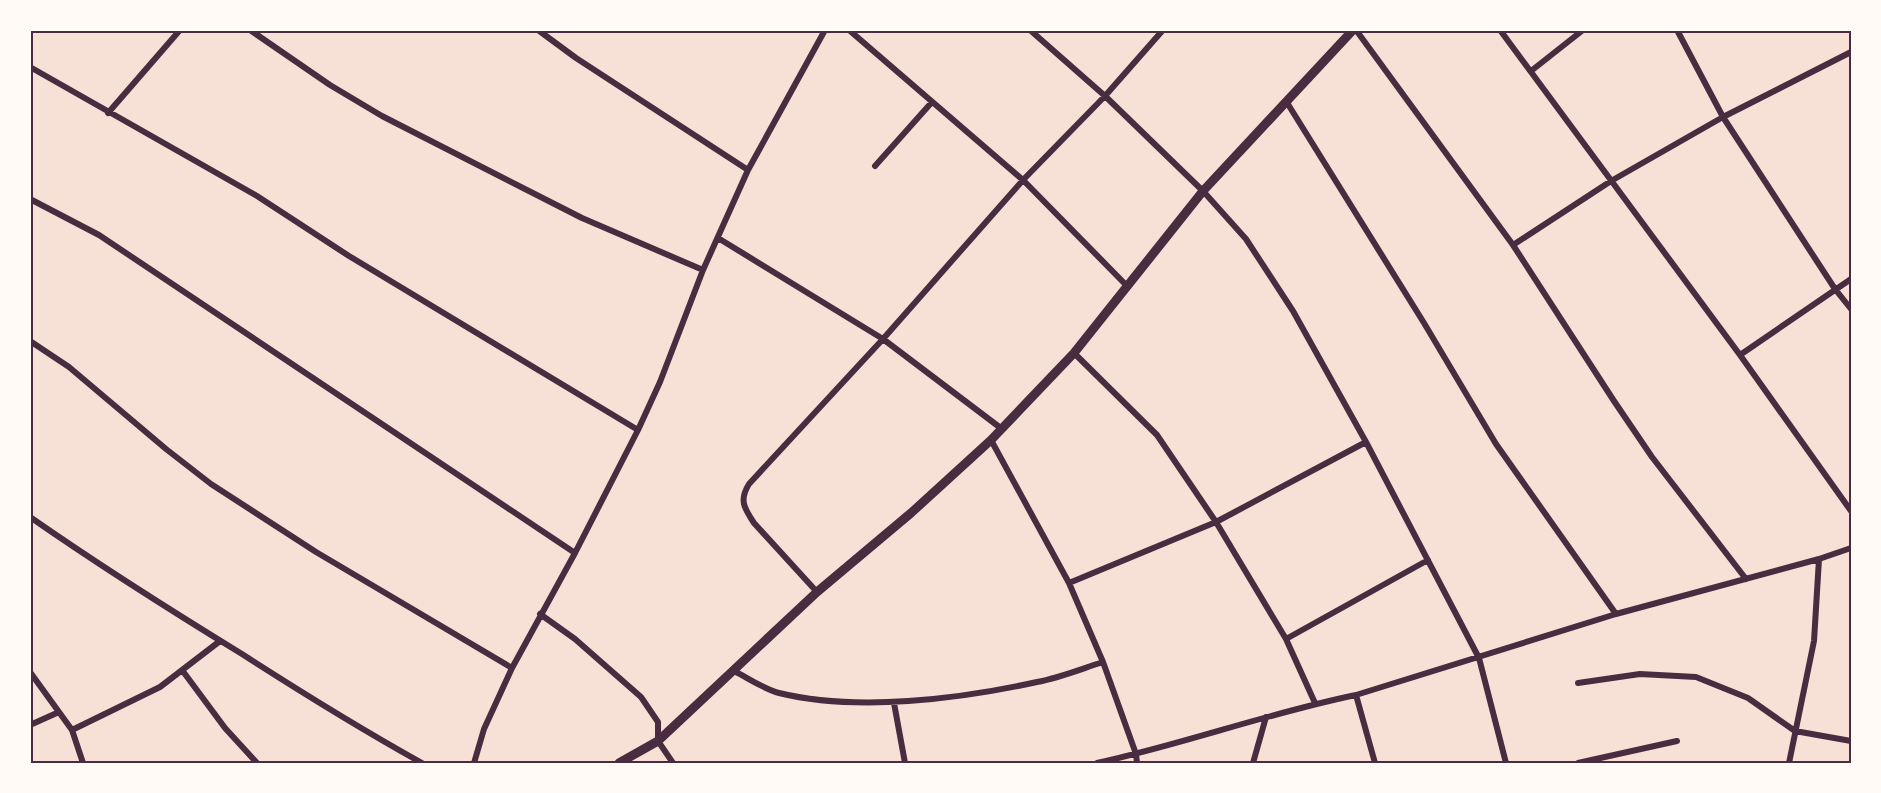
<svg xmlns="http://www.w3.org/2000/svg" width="1881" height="793" viewBox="0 0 1881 793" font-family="Montserrat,sans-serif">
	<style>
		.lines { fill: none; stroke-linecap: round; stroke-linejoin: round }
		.minor { stroke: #4a2c40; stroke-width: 6 }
		.tertiary { stroke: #4a2c40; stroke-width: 9 }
		.neatline { fill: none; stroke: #4a2c40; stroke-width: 2 }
	</style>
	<rect width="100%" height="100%" fill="#f7e1d7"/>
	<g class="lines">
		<path class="minor" d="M 250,30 L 330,85 L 382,116 L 582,218 L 703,270
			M 538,30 L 576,58 L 748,170
			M 849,30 L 1023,180 L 1128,287
			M 1030,30 L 1105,96 L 1203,191 L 1246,239 L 1293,311 L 1366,442 L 1479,658 L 1506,763
			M 1356,30 L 1513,245 L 1614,401 L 1652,457 L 1746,579
			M 1500,30 L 1740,355 L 1851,511
			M 1677,30 L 1723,117 L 1835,289 L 1851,309
			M 30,67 L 257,196 L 349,256 L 638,430
			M 1531,71 L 1583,30
			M 1286,101 L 1424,323 L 1496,444 L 1616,614
			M 108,113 L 180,30
			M 875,166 L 932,102
			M 30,199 L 99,235 L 575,553
			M 718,238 L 883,339 L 1002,429
			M 1513,245 L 1611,181 L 1723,117 L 1851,52
			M 30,341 L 69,367 L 166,449 L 211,484 L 316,552 L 512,668
			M 1074,353 L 1157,435 L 1216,522 L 1286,639 L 1315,703
			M 1740,355 L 1851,279
			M 991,440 L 1069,583 L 1103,662 L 1136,754 L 1137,763
			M 30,517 C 99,565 170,610 242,654 C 301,692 361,729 422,763
			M 1069,583 L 1216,522 L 1366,442
			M 817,592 L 754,523 C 744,508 739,500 749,484 L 883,339 L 1023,180 L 1105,96 L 1163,30
			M 540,614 L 575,639 L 641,697 L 658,722 L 658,741 L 673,763
			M 1286,639 L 1428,560
			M 182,670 L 225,728 L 257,763
			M 734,671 C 748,678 764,689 779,693 C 857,712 960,699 1037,682 C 1059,678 1081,669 1103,662
			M 30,672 L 72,730 L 160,687 L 220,641
			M 1578,683 L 1640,674 L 1696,677 L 1748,698 L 1795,731 L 1851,741
			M 1356,695 L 1375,763
			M 894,703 L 905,763
			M 30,725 L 59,712
			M 72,730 L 83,763
			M 474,763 L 484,729 L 512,668 L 575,553 L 638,430 L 660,382 L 703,270 L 748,170 L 825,30
			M 1097,763 C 1184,744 1268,713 1356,695 L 1616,614 L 1819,559 L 1851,548
			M 1253,763 L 1266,717
			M 1578,763 L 1677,741
			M 1789,763 L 1814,641 L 1819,559"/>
		<path class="tertiary" d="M 619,763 L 658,741 L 817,592 L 911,513 L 991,440 L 1074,353 L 1203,191 L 1353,30"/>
	</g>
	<rect width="1881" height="793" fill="none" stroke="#fffaf5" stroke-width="63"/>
	<rect x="32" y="32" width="1818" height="730" class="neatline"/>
</svg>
